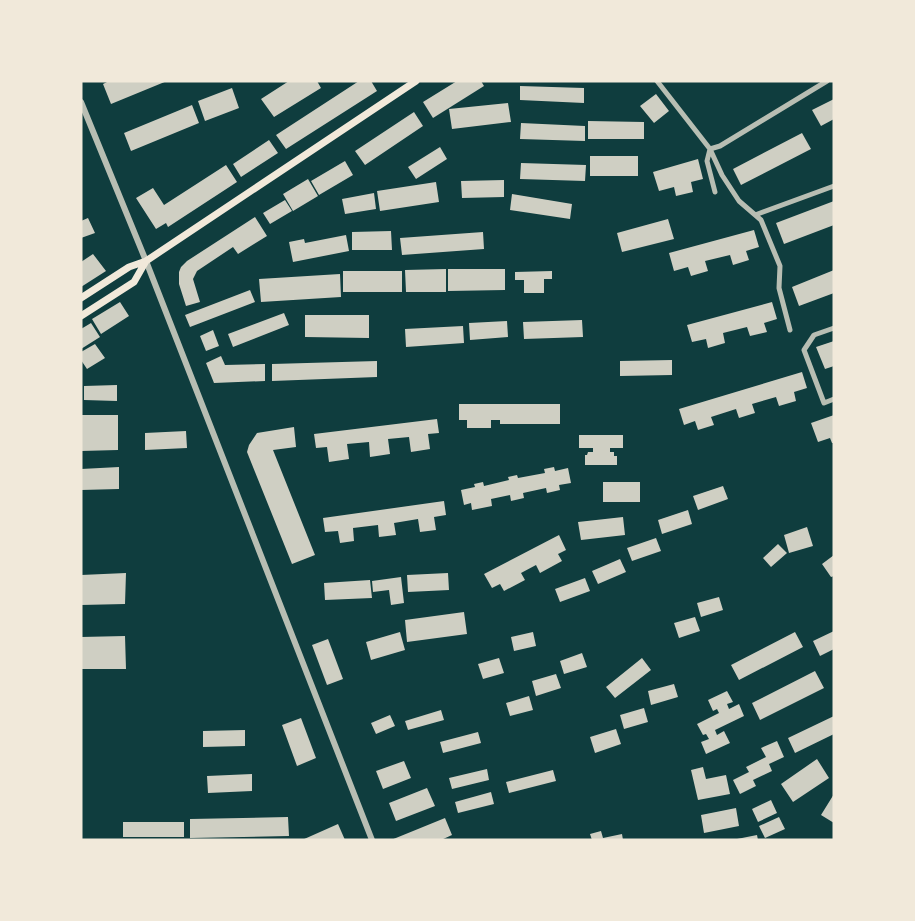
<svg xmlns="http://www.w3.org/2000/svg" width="915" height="921" viewBox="0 0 915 921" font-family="'PT Sans',sans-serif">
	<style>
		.building { fill: #cfcfc3 }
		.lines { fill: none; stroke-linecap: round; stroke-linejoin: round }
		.minor { stroke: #b8beb3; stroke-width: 5 }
		.tertiary { stroke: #b8beb3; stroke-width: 6 }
		.secondary { stroke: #f1e9da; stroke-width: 7 }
	</style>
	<rect width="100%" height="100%" fill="#0f3d3e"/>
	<path class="building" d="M 109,81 L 167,81 L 111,104 L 103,84 Z
		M 289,81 L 317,81 L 321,88 L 274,117 L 261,99 Z
		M 359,81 L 371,81 L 377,91 L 286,149 L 276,135 Z
		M 457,81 L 481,81 L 484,86 L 433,118 L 423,102 Z
		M 520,86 L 584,88 L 584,103 L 520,100 Z
		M 232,88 L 239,108 L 205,121 L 198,101 Z
		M 656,94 L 669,111 L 654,123 L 640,106 Z
		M 834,99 L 834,119 L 821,126 L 812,110 Z
		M 508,103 L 511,122 L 452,129 L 449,109 Z
		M 192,105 L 199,123 L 131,151 L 124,133 Z
		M 414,112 L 423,126 L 365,165 L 355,151 Z
		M 588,121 L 644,122 L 644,139 L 588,139 Z
		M 521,123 L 585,126 L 585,141 L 520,139 Z
		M 802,133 L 811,149 L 741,185 L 733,169 Z
		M 269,140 L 278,153 L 241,177 L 233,164 Z
		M 440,147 L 447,159 L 416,179 L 408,167 Z
		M 590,156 L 638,156 L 638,176 L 590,176 Z
		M 698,159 L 703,179 L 691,182 L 693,192 L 676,196 L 674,187 L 659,191 L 653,172 Z
		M 345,161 L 353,175 L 319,195 L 311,181 Z
		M 521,163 L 586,165 L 585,181 L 520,179 Z
		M 226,165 L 237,182 L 168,227 L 166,223 L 156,229 L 136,198 L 153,188 L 164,205 Z
		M 308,179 L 318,196 L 293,211 L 283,194 Z
		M 504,180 L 504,197 L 462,198 L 461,181 Z
		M 436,182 L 439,202 L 380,211 L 377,191 Z
		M 374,193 L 376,209 L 345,214 L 342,199 Z
		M 512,194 L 572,204 L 570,219 L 510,210 Z
		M 285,200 L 292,211 L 270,224 L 263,213 Z
		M 834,201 L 834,225 L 784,244 L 776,223 Z
		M 255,217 L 267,236 L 238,254 L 233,247 L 197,271 L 193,279 L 200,302 L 186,306 L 179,284 L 179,272 L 181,267 L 187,261 Z
		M 88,218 L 95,233 L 81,238 L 81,221 Z
		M 668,219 L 674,239 L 622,252 L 617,233 Z
		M 754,230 L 759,247 L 746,251 L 749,260 L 733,265 L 730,255 L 705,261 L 708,271 L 691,276 L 688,267 L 674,271 L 669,253 Z
		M 391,231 L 392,250 L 352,250 L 352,232 Z
		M 483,232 L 484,249 L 402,255 L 400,238 Z
		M 346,235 L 349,251 L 293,262 L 289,242 L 304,239 L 305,243 Z
		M 93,254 L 106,271 L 81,287 L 81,262 Z
		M 446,269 L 446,292 L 406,292 L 405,270 Z
		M 448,269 L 505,269 L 505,290 L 448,291 Z
		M 834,270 L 834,293 L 799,306 L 792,287 Z
		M 343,271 L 402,271 L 402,292 L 343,292 Z
		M 552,271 L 552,279 L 544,279 L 544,293 L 524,293 L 524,280 L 515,280 L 515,272 Z
		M 340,274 L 341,297 L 261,302 L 259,279 Z
		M 250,290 L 255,302 L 190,327 L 185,315 Z
		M 120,302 L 129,316 L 101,334 L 92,319 Z
		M 772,302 L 777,319 L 764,323 L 767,332 L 750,336 L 747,327 L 723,333 L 725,343 L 708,348 L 706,339 L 692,342 L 687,325 Z
		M 284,313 L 289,325 L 233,347 L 228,334 Z
		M 305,315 L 369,315 L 369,338 L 305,337 Z
		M 582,320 L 583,337 L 524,339 L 523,322 Z
		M 507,321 L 508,337 L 470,340 L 469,323 Z
		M 91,323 L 100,337 L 81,349 L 81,329 Z
		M 463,326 L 464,343 L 406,347 L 405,329 Z
		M 213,330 L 219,346 L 206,351 L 200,336 Z
		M 834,341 L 834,366 L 825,369 L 816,347 Z
		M 95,344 L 105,358 L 87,369 L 81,360 L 81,352 Z
		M 221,356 L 225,365 L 265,364 L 265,381 L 214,383 L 206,363 Z
		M 672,360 L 672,375 L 620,376 L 620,361 Z
		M 377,361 L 377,377 L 272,381 L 272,364 Z
		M 802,372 L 807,388 L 794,392 L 796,401 L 779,406 L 776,397 L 752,404 L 755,413 L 739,418 L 736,409 L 711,417 L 714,425 L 698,430 L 695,421 L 684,425 L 679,409 Z
		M 117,385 L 117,401 L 84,400 L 84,386 Z
		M 459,404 L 560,404 L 560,424 L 500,424 L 500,420 L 491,420 L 491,428 L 467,428 L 467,420 L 459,420 Z
		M 81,415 L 118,415 L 118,450 L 81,451 Z
		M 834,415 L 834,443 L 832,443 L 830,438 L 818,442 L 811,423 Z
		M 437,419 L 439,433 L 428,434 L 430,449 L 411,452 L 409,437 L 388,439 L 390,454 L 370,457 L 369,442 L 347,444 L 349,459 L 329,462 L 327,447 L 316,448 L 314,434 Z
		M 294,427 L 296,447 L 273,450 L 315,555 L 292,564 L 247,452 L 249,445 L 257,433 Z
		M 186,431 L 187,448 L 145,450 L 145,433 Z
		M 579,435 L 623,435 L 623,448 L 610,448 L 610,452 L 614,452 L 614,456 L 617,456 L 617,465 L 585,465 L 585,455 L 587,455 L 588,452 L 593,452 L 593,448 L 579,448 Z
		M 119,467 L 119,489 L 81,490 L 81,469 Z
		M 554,467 L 555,471 L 568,468 L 571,483 L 559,485 L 560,490 L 547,493 L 546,488 L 523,493 L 524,498 L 511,501 L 510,495 L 491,499 L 492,506 L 472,510 L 471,503 L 464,505 L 461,490 L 475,487 L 474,484 L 483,482 L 484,486 L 509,480 L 508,477 L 517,475 L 518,478 L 545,473 L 544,469 Z
		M 603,482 L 640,482 L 640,502 L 603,502 Z
		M 723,486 L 728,499 L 698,510 L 693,496 Z
		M 444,501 L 446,515 L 434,517 L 436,530 L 420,532 L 418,519 L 394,523 L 396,535 L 379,537 L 378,525 L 353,528 L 354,541 L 340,543 L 338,531 L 325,532 L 323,518 Z
		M 688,510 L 692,524 L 662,534 L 658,520 Z
		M 623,517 L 625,535 L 581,540 L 578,522 Z
		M 807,527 L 813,546 L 789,553 L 784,535 Z
		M 559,535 L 566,550 L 558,554 L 562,561 L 540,573 L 536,565 L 521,573 L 525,580 L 504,591 L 500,584 L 492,588 L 484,574 Z
		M 656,538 L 661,551 L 632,561 L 627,548 Z
		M 778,544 L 787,553 L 771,567 L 763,558 Z
		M 834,555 L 834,576 L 831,577 L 822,564 Z
		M 620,559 L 626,572 L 598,584 L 592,571 Z
		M 126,573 L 125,604 L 81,605 L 81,575 Z
		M 448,573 L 449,590 L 408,592 L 407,575 Z
		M 401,577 L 404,603 L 391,605 L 389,590 L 373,592 L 372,581 Z
		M 585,578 L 590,591 L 560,602 L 555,589 Z
		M 370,580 L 372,598 L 325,600 L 324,583 Z
		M 719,597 L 723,610 L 701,617 L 697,603 Z
		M 464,612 L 467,634 L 407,642 L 405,620 Z
		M 695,617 L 700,631 L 679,638 L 674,623 Z
		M 834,631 L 834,649 L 820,656 L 813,641 Z
		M 400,632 L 405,650 L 371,660 L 366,642 Z
		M 533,632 L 536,646 L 514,651 L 511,637 Z
		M 795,632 L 803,647 L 739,680 L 731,665 Z
		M 125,636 L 126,669 L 81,669 L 81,637 Z
		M 328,639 L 343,679 L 327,685 L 312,645 Z
		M 582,653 L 587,667 L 564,674 L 560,661 Z
		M 499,658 L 504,673 L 483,679 L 478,664 Z
		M 642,658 L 651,670 L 615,698 L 606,687 Z
		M 815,671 L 824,688 L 760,720 L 752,703 Z
		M 556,674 L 561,688 L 536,696 L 532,681 Z
		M 674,684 L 678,697 L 651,705 L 648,691 Z
		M 727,691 L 733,702 L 727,704 L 729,709 L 739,704 L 744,716 L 715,730 L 717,735 L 724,731 L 730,743 L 706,754 L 701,742 L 709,739 L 706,734 L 703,735 L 697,724 L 719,713 L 717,709 L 713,711 L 708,700 Z
		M 529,696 L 533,710 L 510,716 L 506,703 Z
		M 644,708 L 648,722 L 624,729 L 620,715 Z
		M 441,710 L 444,720 L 408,730 L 405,721 Z
		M 390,715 L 395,726 L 376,734 L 371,723 Z
		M 834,716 L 834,734 L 795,753 L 788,738 Z
		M 301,718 L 316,758 L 297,766 L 282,725 Z
		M 616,729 L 621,744 L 595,753 L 590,737 Z
		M 245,730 L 245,746 L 203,747 L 203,731 Z
		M 478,732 L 481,743 L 443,753 L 440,742 Z
		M 777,741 L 784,757 L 769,764 L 772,771 L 753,780 L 756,786 L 740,794 L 733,780 L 749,772 L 746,767 L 766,757 L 761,748 Z
		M 817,759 L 829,778 L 793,802 L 781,784 Z
		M 404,761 L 411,778 L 383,789 L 376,771 Z
		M 703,767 L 706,779 L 726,775 L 730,794 L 698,800 L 691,770 Z
		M 487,769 L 489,780 L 452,789 L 449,778 Z
		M 553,770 L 556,781 L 509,793 L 506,782 Z
		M 252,774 L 252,791 L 208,793 L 207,776 Z
		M 427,788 L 435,806 L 396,821 L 389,803 Z
		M 491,792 L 494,804 L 458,813 L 455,802 Z
		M 834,794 L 834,823 L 821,815 Z
		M 771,800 L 777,813 L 758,822 L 752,809 Z
		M 736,808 L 739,826 L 704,833 L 701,815 Z
		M 288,817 L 289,836 L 190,838 L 190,819 Z
		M 779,817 L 785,829 L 765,838 L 759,826 Z
		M 445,818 L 452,835 L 441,840 L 391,840 Z
		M 123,822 L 184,822 L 184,837 L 123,837 Z
		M 338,824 L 345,840 L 302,840 Z
		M 601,831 L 603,838 L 622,834 L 623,840 L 592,840 L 590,834 Z
		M 757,835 L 758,840 L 737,840 L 737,839 Z"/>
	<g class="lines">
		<path class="minor" d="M 657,81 L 710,149 L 722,175 L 739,201 L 761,220 L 780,266 L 779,288 L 790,330
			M 715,192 L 707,161 L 710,149 L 720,146 L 827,81
			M 755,215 L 834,186
			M 834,328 L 814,335 L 804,350 L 824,403 L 834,399"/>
		<path class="tertiary" d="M 81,102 L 146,261 L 372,840"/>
		<path class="secondary" d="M 146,261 L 416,81
			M 81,298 L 129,267 L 146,261 L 134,282 L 81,316"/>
	</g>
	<rect width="915" height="921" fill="none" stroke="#f1e9da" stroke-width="165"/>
</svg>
